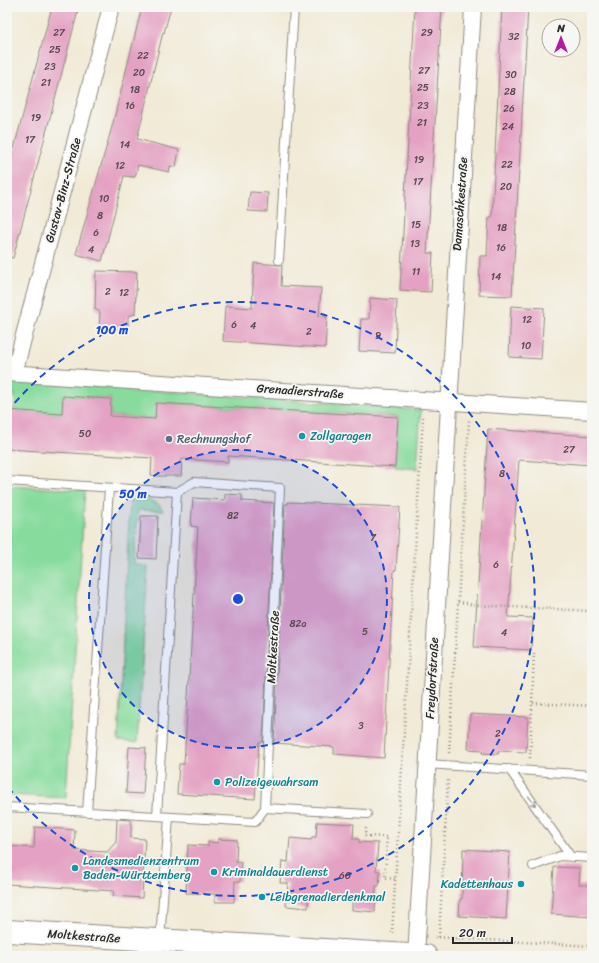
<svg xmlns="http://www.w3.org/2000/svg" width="599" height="963" viewBox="0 0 599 963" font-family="Sriracha,sans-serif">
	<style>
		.green { fill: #87db9d; stroke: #598364 }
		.building { fill: #e4a1c3 }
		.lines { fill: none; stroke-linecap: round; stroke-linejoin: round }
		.service-casing { stroke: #8e8a80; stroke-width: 10 }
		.minor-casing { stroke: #8e8a80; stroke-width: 18 }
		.secondary-casing { stroke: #8e8a80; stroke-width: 24 }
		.path { stroke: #8e8a80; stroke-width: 2.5; stroke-dasharray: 1 3; stroke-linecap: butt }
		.service { stroke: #fff; stroke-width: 8 }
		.minor { stroke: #fff; stroke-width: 16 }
		.secondary { stroke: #fff; stroke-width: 22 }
		.oneway { stroke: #a0a0a0 }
		.ring { fill: none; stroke: #1d4ed8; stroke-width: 2; stroke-dasharray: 7 5 }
		.culture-dot { fill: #0f9aa8; stroke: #f6f6f2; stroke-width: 1.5 }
		.service-dot { fill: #5c6f8a; stroke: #f6f6f2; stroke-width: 1.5 }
		.labels { text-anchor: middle; stroke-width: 3.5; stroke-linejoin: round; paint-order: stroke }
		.number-label { font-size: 10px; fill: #594851 }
		.street-label { font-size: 12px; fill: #2b2b2b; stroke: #f6f6f2 }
		.culture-label { font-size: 12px; fill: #0d838f; stroke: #f6f6f2; text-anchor: start }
		.service-label { font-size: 12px; fill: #4e5e75; stroke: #f6f6f2; text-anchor: start }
		.centre { fill: #1d4ed8; stroke: #f6f6f2; stroke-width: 2 }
		.ring-label { font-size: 12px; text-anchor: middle; font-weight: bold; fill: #1d4ed8; stroke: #f6f6f2; stroke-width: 3.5; stroke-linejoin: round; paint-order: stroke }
	</style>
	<rect width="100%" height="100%" fill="#f6f6f2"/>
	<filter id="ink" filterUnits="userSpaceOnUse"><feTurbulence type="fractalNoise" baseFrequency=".025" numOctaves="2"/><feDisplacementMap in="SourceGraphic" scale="8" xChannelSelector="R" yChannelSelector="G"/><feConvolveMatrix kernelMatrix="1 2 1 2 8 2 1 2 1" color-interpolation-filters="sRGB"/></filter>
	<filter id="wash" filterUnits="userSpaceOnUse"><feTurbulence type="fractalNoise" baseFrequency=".012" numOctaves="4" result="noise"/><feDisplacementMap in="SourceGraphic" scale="16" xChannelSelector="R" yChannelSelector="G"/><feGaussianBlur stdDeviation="0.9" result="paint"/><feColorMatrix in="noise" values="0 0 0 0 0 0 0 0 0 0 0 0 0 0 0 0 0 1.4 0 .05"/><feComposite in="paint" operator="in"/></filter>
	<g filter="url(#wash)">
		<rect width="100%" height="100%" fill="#f1ead6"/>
		<path class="green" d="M 7,380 L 421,410 L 417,469 L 395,467 L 398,417 L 157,403 L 155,419 L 110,416 L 111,399 L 63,396 L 62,414 L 14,411 L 15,394 L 7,393 Z
			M 7,486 L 85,490 L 66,798 L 7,795 Z
			M 130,500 C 143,500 157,498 163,511 L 138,510 L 134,564 L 148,567 L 137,743 L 118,741 Z"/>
		<g id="blocks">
			<path class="building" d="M 52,7 L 79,7 L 13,258 L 7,257 L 7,174 Z
				M 142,7 L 171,7 L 164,33 L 163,32 L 137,139 L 179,150 L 176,167 L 170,166 L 169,172 L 138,165 L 135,177 L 124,176 L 102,261 L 76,254 L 112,127 Z
				M 415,7 L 442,7 L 427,253 L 433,253 L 431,292 L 400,290 Z
				M 502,7 L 528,7 L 512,296 L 479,295 L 480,256 L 487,256 L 489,217 L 492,217 Z
				M 250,192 L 268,193 L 267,212 L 248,211 Z
				M 254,263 L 282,265 L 281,286 L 321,288 L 319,316 L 327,317 L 325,348 L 223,341 L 225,306 L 252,308 Z
				M 96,271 L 137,272 L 135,314 L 128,316 L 128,330 L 99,329 L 100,312 L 95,309 Z
				M 370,298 L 397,300 L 395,353 L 359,351 L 361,319 L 369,319 Z
				M 511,306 L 544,308 L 541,359 L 509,357 Z
				M 63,396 L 111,399 L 110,416 L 155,419 L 156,403 L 398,417 L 395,467 L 228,456 L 228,462 L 182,459 L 181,476 L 159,476 L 151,475 L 152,458 L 7,449 L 7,410 L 62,414 Z
				M 488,429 L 592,436 L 592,465 L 519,460 L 508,617 L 533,618 L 531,650 L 474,647 Z
				M 225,494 L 242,495 L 242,501 L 274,503 L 263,742 L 259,742 L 255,799 L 177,794 L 179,764 L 184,764 L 198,527 L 191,526 L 193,498 L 225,500 Z
				M 288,502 L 400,507 L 396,570 L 394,570 L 384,758 L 334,754 L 334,747 L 274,743 L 285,504 L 288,504 Z
				M 141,516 L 158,516 L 156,559 L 139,558 Z
				M 470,714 L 528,717 L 526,752 L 499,751 L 498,754 L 482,753 L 482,750 L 468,749 Z
				M 129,747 L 146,748 L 143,794 L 126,793 Z
				M 117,819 L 131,820 L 131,838 L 145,839 L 142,898 L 113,896 L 114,891 L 7,884 L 7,846 L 34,848 L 35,827 L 75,830 L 74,850 L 107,852 L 116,842 Z
				M 317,822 L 354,824 L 353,839 L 359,839 L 359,842 L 378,843 L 376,871 L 380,871 L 379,886 L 376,886 L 375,912 L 352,910 L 352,900 L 309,897 L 308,908 L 286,906 L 288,883 L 280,883 L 282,861 L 288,862 L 290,838 L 311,840 L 312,837 L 316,837 Z
				M 218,839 L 237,840 L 236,862 L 241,862 L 240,882 L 235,881 L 234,902 L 215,902 L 215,894 L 186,893 L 188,845 L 208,846 L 208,842 L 218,843 Z
				M 463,849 L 510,852 L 506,919 L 459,916 L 460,899 L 462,899 Z
				M 554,867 L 580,868 L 579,885 L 592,885 L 592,917 L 551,914 Z"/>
		</g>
	</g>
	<g filter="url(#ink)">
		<use href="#blocks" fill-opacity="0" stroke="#8e8a80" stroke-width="1"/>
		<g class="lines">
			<defs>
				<path id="service" d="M 279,260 L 294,7
					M 7,481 L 177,492 L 194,482 L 280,488 L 265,808 L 255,822 L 7,807
					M 427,764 L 592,775
					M 509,769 L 571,857
					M 265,808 L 367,814
					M 87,812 L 109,489
					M 157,816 L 177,492
					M 533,866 L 560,856 L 592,858
					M 160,940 L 169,817"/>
				<path id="minor" d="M 7,373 L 592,411
					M 14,373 L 111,7
					M 416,956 L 473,7"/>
				<path id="secondary" d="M 7,931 L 426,956"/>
			</defs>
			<use href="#service" class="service-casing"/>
			<use href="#minor" class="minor-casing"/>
			<use href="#secondary" class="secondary-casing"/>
			<path class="path" d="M 458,602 L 467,603 L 472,605 L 592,611
				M 533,703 L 592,706
				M 449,753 L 469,420
				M 530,758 L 534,652
				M 366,828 L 365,836 L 387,837 L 385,878 L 395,879
				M 392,933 L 423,417
				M 435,937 L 592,946
				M 439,937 L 448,780"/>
			<use href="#service" class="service"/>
			<use href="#minor" class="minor"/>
			<use href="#secondary" class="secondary"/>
		</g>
		<defs><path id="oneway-shaft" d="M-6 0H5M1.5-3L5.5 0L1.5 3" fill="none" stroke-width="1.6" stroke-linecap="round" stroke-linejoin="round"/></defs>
		<use class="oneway" href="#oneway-shaft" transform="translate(532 801) rotate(55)"/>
	</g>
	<circle cx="238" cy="599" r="149" fill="#1d4ed8" fill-opacity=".12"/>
	<g class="ring">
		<circle cx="238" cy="599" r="149"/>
		<path d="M7 412A297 297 0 1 1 7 786"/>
	</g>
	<g class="culture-dot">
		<circle cx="302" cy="436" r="4"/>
		<circle cx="217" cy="782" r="4"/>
		<circle cx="75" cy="868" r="4"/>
		<circle cx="214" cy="872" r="4"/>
		<circle cx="521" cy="884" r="4"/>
		<circle cx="262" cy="897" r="4"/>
	</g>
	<circle class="service-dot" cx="169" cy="439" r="4"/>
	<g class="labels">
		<g class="number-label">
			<text x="59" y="36">27</text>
			<text x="427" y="36">29</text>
			<text x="514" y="40">32</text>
			<text x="55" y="53">25</text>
			<text x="143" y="59">22</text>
			<text x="50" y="70">23</text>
			<text x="424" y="74">27</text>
			<text x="139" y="76">20</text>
			<text x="511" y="78">30</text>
			<text x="46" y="86">21</text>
			<text x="423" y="91">25</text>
			<text x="135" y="93">18</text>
			<text x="510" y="95">28</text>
			<text x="130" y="109">16</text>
			<text x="423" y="109">23</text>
			<text x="509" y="112">26</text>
			<text x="36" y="121">19</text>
			<text x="422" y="126">21</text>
			<text x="508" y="130">24</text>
			<text x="30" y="143">17</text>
			<text x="125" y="148">14</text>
			<text x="419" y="163">19</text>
			<text x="507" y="168">22</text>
			<text x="120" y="169">12</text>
			<text x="418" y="185">17</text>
			<text x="506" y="190">20</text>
			<text x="104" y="202">10</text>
			<text x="100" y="219">8</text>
			<text x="416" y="228">15</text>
			<text x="502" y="231">18</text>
			<text x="96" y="236">6</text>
			<text x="415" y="247">13</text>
			<text x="501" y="251">16</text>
			<text x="91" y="253">4</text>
			<text x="416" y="275">11</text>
			<text x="496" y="280">14</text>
			<text x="108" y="295">2</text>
			<text x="124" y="296">12</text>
			<text x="527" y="323">12</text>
			<text x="234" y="328">6</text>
			<text x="253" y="329">4</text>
			<text x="309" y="335">2</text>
			<text x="378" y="339">9</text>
			<text x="526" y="349">10</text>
			<text x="85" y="437">50</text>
			<text x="569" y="453">27</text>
			<text x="502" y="477">8</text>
			<text x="233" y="519">82</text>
			<text x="373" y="541">7</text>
			<text x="496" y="568">6</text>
			<text x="298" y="627">82a</text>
			<text x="365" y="635">5</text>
			<text x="504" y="636">4</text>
			<text x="361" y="729">3</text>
			<text x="498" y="737">2</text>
			<text x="345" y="879">60</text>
		</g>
		<g class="street-label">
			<text transform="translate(63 190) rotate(-75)" y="4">Gustav-Binz-Straße</text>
			<text transform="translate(460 204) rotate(-86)" y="4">Damaschkestraße</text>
			<text transform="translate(300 391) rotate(4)" y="4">Grenadierstraße</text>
			<text transform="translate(273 647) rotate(-87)" y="4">Moltkestraße</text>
			<text transform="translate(432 678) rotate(-87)" y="4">Freydorfstraße</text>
			<text transform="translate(84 936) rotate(4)" y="4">Moltkestraße</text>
		</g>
		<g class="culture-label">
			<text x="310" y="440">Zollgaragen</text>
			<text x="225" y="786">Polizeigewahrsam</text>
			<text x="83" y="865">Landesmedienzentrum<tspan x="83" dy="14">Baden-Württemberg</tspan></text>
			<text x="222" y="876">Kriminaldauerdienst</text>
			<text x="513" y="888" text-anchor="end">Kadettenhaus</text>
			<text x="270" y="901">Leibgrenadierdenkmal</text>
		</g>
		<g class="service-label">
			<text x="177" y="443">Rechnungshof</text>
		</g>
	</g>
	<circle cx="238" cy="599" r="6" class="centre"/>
	<g class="ring-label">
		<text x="112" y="334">100 m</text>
		<text x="133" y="498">50 m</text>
	</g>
	<rect width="599" height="963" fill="none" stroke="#f6f6f2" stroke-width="24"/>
	<g transform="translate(561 38)"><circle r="19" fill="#f6f6f2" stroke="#a5a5a2"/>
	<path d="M0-3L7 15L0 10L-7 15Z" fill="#b5179e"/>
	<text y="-6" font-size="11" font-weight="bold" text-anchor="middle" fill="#2b2b2b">N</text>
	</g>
	<path d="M453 937v6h59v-6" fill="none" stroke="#2b2b2b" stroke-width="2"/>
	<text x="459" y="937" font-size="12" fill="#2b2b2b" stroke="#f6f6f2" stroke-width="3" paint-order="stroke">20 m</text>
</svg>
